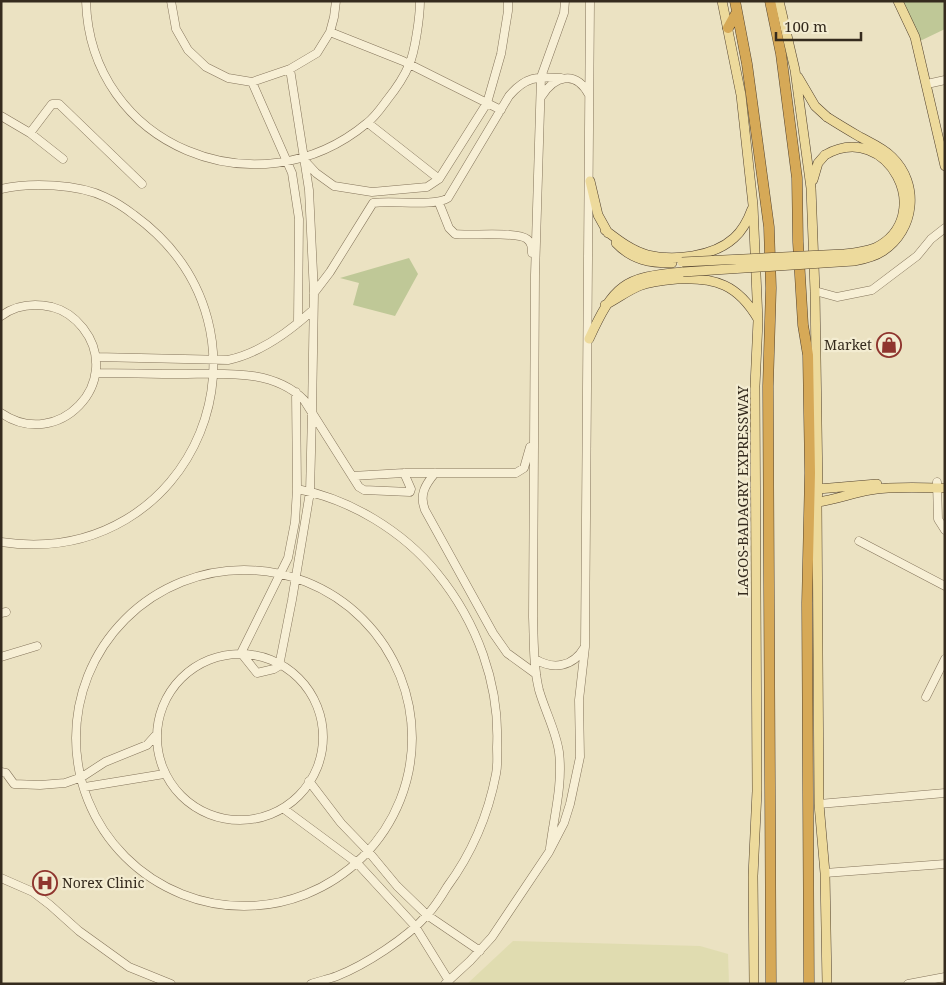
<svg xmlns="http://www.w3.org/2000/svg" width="946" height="985" viewBox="0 0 946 985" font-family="'Noto Serif',serif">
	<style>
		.farmland { fill: #e0dcb0 }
		.green { fill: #bfc897 }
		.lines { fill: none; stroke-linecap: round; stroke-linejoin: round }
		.minor-casing { stroke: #84745b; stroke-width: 9 }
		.major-casing { stroke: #52422f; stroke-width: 10 }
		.highway-casing { stroke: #52422f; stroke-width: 11 }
		.minor { stroke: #f7efd5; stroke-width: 8 }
		.major { stroke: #edda9c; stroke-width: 9 }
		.highway { stroke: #d6a957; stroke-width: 10 }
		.major-bridge-casing { stroke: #52422f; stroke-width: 10; stroke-linecap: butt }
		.major-bridge { stroke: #edda9c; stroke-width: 9 }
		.labels { text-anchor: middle; stroke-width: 4.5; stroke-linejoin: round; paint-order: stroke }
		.poi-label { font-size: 14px; fill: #352b1e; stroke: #f3ecd1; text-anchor: end }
		.street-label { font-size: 14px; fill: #352b1e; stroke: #f3ecd1 }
	</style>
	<rect width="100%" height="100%" fill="#ebe2c2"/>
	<path class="farmland" d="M 513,941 L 700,946 L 728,954 L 729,984 L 467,984 Z"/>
	<path class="green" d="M 902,1 L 945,1 L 945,29 L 920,41 Z
		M 409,258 L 418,274 L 395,316 L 353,305 L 359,283 L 340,278 Z"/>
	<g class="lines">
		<defs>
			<path id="minor" d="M 86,1 C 90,146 258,214 367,123 C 375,117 381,108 387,100 C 395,90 404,77 409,65 C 415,52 420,16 420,1
				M 171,1 L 176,29 L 188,50 L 206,67 L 228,78 L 252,82 L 290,69 L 317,53 L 330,32 L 334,17 L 336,1
				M 330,32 L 403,61 L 501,110
				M 290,69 L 309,190 L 314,293 L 312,413 L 310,492 L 292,600 L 279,666 L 274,669 L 257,673 L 241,653 L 288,558 L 295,522 L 297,489 L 296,392
				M 252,82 L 292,173 L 299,219 L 298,323
				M 927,84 L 945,80
				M 541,97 C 555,75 576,70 589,95
				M 1,116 L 30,133 L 63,159
				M 368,123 L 439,179
				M 30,133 L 52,104 L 59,104 L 142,184
				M 304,160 L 316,173 L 334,186 L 372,192 L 427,187 L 439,179 L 487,103 L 501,54 L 508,11 L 508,1
				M 1,189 C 31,182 78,184 105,197 C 116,202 125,208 134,215 C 293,331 195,571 1,542
				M 439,203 L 449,228 L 455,234 C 470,236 517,231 527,239 C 532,243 532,248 532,253
				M 815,291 L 837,297 L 872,290 L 917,256 L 931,239 L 945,228
				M 314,293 L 330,272 L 373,203 C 392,200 434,207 448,198 L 509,96 C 525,77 537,76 561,78
				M 1,316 C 16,305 34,303 52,307 C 64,310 75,318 83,328 C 125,382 58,452 1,413
				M 96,357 L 228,360 C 261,353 289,332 313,310
				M 96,373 C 124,373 152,374 180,374 C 221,374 273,368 304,400 L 359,487 L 364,490 L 410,492 L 411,489 L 404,473
				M 435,473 C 425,485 419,495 425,510 L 493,633 L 507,653 L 536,674
				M 352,476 L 404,473 L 516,473 L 524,468 L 530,447
				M 937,482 L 938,519 L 945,530
				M 297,489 C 350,499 403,531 437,573 C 477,622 500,684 497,747 C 497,756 498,765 496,774 C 488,816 472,853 447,887 C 441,897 435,907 427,915 C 407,938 365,965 337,976 C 329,979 320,981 311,984
				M 859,541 L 945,586
				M76 738a168 168 0 1 1 336 0a168 168 0 1 1-336 0Z
				M 1,613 L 6,612
				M157 737a83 83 0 1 1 166 0a83 83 0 1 1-166 0Z
				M 1,657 L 37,646
				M 535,659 C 553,670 573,667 584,648
				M 926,697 L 945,659
				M 1,772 L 6,773 L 14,784 L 40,785 L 65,783 L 82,777 L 105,762 L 147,745 L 155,736
				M 309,781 L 341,823 L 368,851 L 397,886 L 427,915 L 480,951
				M 85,787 L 164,774
				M 819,804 L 945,793
				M 284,809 L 357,863 L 415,926 L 449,981
				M 550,848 C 554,816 563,784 559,752 C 556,731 545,711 539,690 C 533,666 534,641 533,617 L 535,275 L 541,77 L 564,13 L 565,1
				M 825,873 L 945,864
				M 1,878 L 33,892 L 50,905 L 79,931 L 129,967 L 171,984
				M 445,984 L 470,961 L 492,937 L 549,852 L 564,823 L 570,804 L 580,757 L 579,700 L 585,647 L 590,1
				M 908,984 L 945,977"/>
			<path id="major" d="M 722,1 L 741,95 L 753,205 L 758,321 L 755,386 L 757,791 L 753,876 L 754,984
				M 779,1 L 795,70 L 811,188 L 815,291 L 818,489 L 817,502 L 819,804 L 825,873 L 827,984
				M 898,1 L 915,37 L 945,166
				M 798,77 L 815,106 L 827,117
				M 813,180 L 818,163 L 825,155
				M 590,181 L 598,215 L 608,233
				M 605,230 C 618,240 632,251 648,255 C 674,261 713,257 734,238 C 742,231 748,220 752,209
				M 616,243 C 632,260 650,263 672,263
				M 605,305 C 617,299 627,291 639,286 C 651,281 664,280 677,279 C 716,277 738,285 758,319
				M 589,339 C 614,285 623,277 683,272
				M 818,489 L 877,484
				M 817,502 C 835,500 852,493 870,490 C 895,486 920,488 945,488"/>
			<path id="highway" d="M 735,1 L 747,64 L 769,227 L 771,288 L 768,386 L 771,984
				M 770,1 L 781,54 L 797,178 L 798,242 L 803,325 L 808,355 L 810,473 L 807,603 L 809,984
				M 728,28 L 737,12"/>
		</defs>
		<use href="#minor" class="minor-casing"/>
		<use href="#major" class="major-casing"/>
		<use href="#highway" class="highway-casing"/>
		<use href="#minor" class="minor"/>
		<use href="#major" class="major"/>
		<use href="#highway" class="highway"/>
		<defs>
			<path id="major-bridge" d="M 682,262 L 844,254 C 855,253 865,252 875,248 C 938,217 888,119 825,155
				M 683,272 L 854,261 C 865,259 874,257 883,251 C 915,230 920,184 892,157 C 883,148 871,143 860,137 C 848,130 838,124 827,117"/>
		</defs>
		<use href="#major-bridge" class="major-bridge-casing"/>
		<use href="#major-bridge" class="major-bridge"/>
	</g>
	<defs>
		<symbol id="shop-ring" viewBox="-11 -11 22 22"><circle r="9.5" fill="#f3ecd1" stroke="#8f352e" stroke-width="1.5"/><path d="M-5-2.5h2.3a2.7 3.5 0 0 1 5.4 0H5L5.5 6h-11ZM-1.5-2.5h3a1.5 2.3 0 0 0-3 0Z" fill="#8f352e"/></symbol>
		<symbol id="hospital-ring" viewBox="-11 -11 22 22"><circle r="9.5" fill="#f3ecd1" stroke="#8f352e" stroke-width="1.5"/><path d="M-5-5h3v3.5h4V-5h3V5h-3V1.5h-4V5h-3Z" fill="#8f352e"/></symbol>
	</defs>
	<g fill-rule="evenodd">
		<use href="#shop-ring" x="875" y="331" width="28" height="28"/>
		<use href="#hospital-ring" x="31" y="869" width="28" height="28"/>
	</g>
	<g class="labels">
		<g class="poi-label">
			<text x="872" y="350">Market</text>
			<text x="62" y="888" text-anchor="start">Norex Clinic</text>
		</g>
		<g class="street-label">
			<text transform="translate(743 491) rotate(-90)" y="5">LAGOS-BADAGRY EXPRESSWAY</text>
		</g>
	</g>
	<rect width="946" height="985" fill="none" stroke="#352b1e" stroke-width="5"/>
	<path d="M776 32v8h85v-8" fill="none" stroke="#352b1e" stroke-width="2.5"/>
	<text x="784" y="32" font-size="15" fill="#352b1e" stroke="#f3ecd1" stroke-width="4" paint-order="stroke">100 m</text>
</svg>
